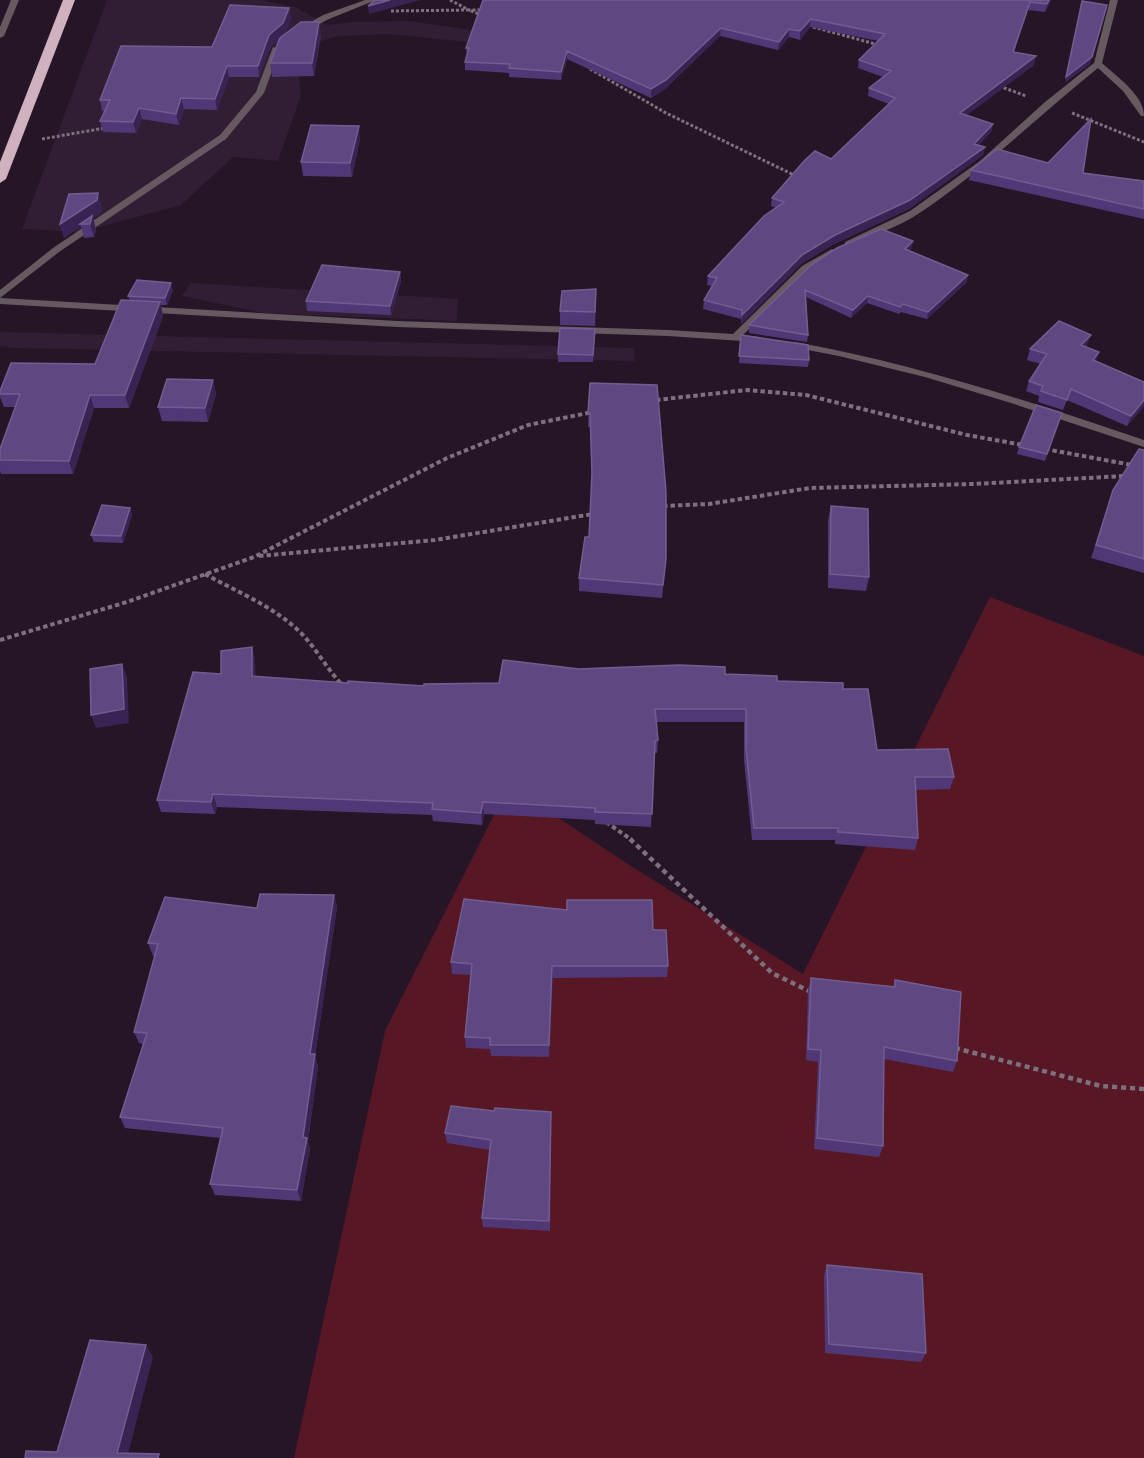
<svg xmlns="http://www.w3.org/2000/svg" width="1144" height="1458" viewBox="0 0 1144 1458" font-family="'Golos Text',sans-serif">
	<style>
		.built { fill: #311e34 }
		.green { fill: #571725 }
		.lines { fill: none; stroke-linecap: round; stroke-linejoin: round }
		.path-far2 { stroke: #7d707f; stroke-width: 3; stroke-dasharray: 3 2; stroke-linecap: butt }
		.path-far1 { stroke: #7d707f; stroke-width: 4; stroke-dasharray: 4.5 3; stroke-linecap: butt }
		.path { stroke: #7d707f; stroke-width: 4.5; stroke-dasharray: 5 4; stroke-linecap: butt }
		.street { fill: #665a60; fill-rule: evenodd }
		.highway { fill: #d0b1c0; fill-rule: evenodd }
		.wall { fill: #503877 }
		.shaded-wall { fill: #392353 }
		.building { fill: #5f4882; stroke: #725d90; stroke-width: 1.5 }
	</style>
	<rect width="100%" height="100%" fill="#251527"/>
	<path class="built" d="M 107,0 L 262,0 L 295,7 L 327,25 L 352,22 L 410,21 L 477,31 L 467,42 L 389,34 L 339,36 L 324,40 L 311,48 L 298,67 L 301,95 L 278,161 L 233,157 L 181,205 L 81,232 L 22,229 Z
		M 191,283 L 458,299 L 457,321 L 264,313 L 182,296 Z
		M 0,332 L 634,348 L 635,361 L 14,348 L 0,346 Z"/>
	<path class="green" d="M 990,597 L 1144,656 L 1144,1458 L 294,1458 L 385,1031 L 509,785 L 620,859 L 803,974 Z"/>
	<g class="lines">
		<path class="path-far2" d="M 450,0 L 469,10 L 482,10
			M 391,11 L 469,10 L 481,15
			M 813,27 L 879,45
			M 590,69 L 666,113 L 796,176
			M 999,86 L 1026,96
			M 1072,113 L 1144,142
			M 42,139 L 105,128"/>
		<path class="path-far1" d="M 656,400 L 747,390 L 806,395 L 967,435 L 1023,445
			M 1045,449 L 1132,465
			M 663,506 L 709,504 L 810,488 L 973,484 L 1125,476
			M 259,556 L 435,540 L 593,514
			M 205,574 C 237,592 273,606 300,632 C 316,648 327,669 343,686
			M 0,640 L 127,602 L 254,557 L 447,458 L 528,425 L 593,412
			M 606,822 L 632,840"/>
		<path class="path" d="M 630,839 L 772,973 L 811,992
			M 955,1048 L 1101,1086 L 1144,1089"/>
		<path class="street" d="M 11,0 L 19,0 L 4,36 L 0,38 L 0,27 Z
			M 365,0 L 376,0 L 329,19 L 304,32 L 297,30 L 323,15 Z
			M 1110,0 L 1118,0 L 1102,63 C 1117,77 1144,95 1144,116 L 1141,116 L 1123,91 L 1098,68 C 1038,116 983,171 918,214 C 898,227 873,235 851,246 L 845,246 L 845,242 L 910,211 L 980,161 L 1045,102 L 1094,63 Z
			M 273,47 L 280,49 L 264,93 L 226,139 L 59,252 L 0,298 L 0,290 L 53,248 L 220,135 L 256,92 Z
			M 832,249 L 837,252 L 835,254 L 808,270 L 743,335 L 760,337 L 762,339 L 757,342 L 668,336 L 397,327 L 0,304 L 0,298 L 397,321 L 668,330 L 733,334 L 802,266 Z
			M 795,342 C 915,364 1029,401 1144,440 L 1144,447 L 1011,403 L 925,377 L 839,356 L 792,347 L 790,345 Z"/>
		<path class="highway" d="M 63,0 L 75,0 L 6,179 L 0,183 L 0,162 Z"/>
	</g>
	<path class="wall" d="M 483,0 L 1051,0 L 1045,12 L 1028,10 L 1014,52 L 1034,65 L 966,115 L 993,124 L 991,132 L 979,145 L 985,147 L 983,155 L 909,209 L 834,244 L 801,264 L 741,324 L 741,319 L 703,309 L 704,300 L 712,286 L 707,285 L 708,276 L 776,208 L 771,206 L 772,198 L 831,159 L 889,104 L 868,96 L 869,88 L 883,77 L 858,68 L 859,60 L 878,41 L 810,27 L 800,40 L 789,37 L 778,50 L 720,36 L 665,89 L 651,98 L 567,59 L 561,80 L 509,77 L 509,73 L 465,70 L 465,62 L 467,56 L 466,48 Z
		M 289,8 L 291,19 L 285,34 L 321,35 L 314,76 L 272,77 L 270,63 L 280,39 L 271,46 L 259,77 L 229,77 L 217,110 L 184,109 L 179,125 L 142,119 L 136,133 L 103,132 L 100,121 L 105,111 L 102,111 L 100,100 L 212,47 Z
		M 360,139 L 352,177 L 303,176 L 301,162 Z
		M 971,170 L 1083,173 L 1144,181 L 1144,219 L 969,180 Z
		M 102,207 L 100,213 L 93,218 L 96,230 L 94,237 L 84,238 L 81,226 L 64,238 L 60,224 Z
		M 913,241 L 911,248 L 909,251 L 967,282 L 927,319 L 901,312 L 899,314 L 867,303 L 851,318 L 806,297 L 808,335 L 807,342 L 749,333 L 749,325 L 811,265 Z
		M 400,272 L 401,281 L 391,315 L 307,311 L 306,301 Z
		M 173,290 L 167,305 L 161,305 L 163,316 L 129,408 L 94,408 L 73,474 L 1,474 L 0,471 L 0,449 L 15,407 L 4,407 L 0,397 L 0,391 L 95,364 L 130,301 L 128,296 Z
		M 596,303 L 595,326 L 560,325 L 560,311 Z
		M 595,329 L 593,362 L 558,362 L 558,354 Z
		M 741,335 L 809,360 L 808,367 L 739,363 Z
		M 1087,345 L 1086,347 L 1096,361 L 1144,382 L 1144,406 L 1127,426 L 1067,400 L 1063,410 L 1038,402 L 1039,396 L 1026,391 L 1029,381 L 1041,364 L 1027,360 L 1030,349 Z
		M 213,380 L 216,394 L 208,422 L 162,421 L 158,407 Z
		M 590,383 L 666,559 L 662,598 L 579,591 L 579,578 L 589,537 L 592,481 L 590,427 L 588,427 Z
		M 1062,413 L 1045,461 L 1017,454 L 1019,447 Z
		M 1144,450 L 1144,573 L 1091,558 L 1113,490 Z
		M 831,506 L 869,577 L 866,591 L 828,588 L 828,520 Z
		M 130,508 L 132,515 L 123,543 L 94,542 L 91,535 Z
		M 252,647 L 255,660 L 255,677 L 348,683 L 424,686 L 499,683 L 579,669 L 725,674 L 777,681 L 843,689 L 877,750 L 954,777 L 950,789 L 916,790 L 918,838 L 915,850 L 835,844 L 835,840 L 752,840 L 744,760 L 744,722 L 656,722 L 658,740 L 657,753 L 654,753 L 651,827 L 595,824 L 595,820 L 484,814 L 482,825 L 433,821 L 432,815 L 217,807 L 215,814 L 161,812 L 157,800 L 221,674 Z
		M 334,895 L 337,907 L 315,1056 L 318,1066 L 308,1141 L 310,1148 L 301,1201 L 215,1195 L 210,1184 L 220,1138 L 125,1128 L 120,1117 L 143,1044 L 139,1043 L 134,1032 L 155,956 L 153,956 L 148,943 L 257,908 Z
		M 653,930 L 668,966 L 667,977 L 553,978 L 549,1057 L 491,1056 L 490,1049 L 466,1048 L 465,1037 L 471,975 L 452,974 L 451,962 Z
		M 811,978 L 893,987 L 895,980 L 957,1061 L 953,1072 L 884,1059 L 883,1146 L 879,1157 L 814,1149 L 818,1062 L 806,1060 L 808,990 Z
		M 494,1111 L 551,1123 L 550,1231 L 483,1227 L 482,1218 L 490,1150 L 447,1143 L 445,1133 Z
		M 827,1265 L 926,1353 L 921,1362 L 825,1353 L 824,1275 Z"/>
	<path class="shaded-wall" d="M 390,0 L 421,0 L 369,14 L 368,6 Z
		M 1049,0 L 1051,0 L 1045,12 L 1047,4 Z
		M 1030,2 L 1028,10 L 1011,61 L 1013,52 Z
		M 1107,5 L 1090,64 L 1065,83 L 1066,77 Z
		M 289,8 L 291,19 L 285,34 L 271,46 L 259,77 L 258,66 L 269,35 Z
		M 811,19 L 810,27 L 800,40 L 800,31 Z
		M 319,22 L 321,35 L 314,76 L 312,63 Z
		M 721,28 L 720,36 L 665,89 L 651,98 L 651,89 Z
		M 789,29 L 789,37 L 778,50 L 779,42 Z
		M 567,51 L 567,59 L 561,80 L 561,72 Z
		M 1036,56 L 1034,65 L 958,122 L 960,113 Z
		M 227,66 L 229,77 L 217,110 L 215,99 Z
		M 181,98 L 184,109 L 179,125 L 176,114 Z
		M 139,108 L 142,119 L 136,133 L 133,122 Z
		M 993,124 L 991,132 L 972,152 L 974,144 Z
		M 359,126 L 360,139 L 352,177 L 350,163 Z
		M 985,147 L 983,155 L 909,209 L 834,244 L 801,264 L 741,324 L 742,315 L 802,255 Z
		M 98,193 L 102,207 L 100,213 L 93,218 L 96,230 L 94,237 L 90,224 L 80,224 L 81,226 L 64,238 L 60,224 Z
		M 913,241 L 911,248 L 904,256 L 905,249 Z
		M 400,272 L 401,281 L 391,315 L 390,306 Z
		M 968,275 L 967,282 L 927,319 L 928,312 Z
		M 171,283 L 173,290 L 167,305 L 165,298 Z
		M 868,296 L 867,303 L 851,318 L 853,310 Z
		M 160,302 L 163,316 L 129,408 L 125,395 Z
		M 1091,335 L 1087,345 L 1078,355 L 1081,345 Z
		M 1099,352 L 1096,362 L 1093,360 Z
		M 213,380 L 216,394 L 208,422 L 205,408 Z
		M 90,395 L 94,408 L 73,474 L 69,461 Z
		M 1144,400 L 1144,406 L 1127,426 L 1131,416 Z
		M 130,508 L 132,515 L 123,543 L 121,536 Z
		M 252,647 L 255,660 L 256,689 L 252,676 Z
		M 122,664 L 127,677 L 129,723 L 96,728 L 91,715 Z
		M 213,794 L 217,807 L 215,814 L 211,802 Z
		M 483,802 L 484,814 L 482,825 L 481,813 Z
		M 334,895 L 337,907 L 315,1056 L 318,1066 L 308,1141 L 310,1148 L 301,1201 L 297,1190 L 303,1137 L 310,1054 Z
		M 552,966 L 553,978 L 549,1057 L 549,1045 Z
		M 146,1345 L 153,1357 L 127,1458 L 117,1453 Z"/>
	<path class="building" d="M 375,0 L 390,0 L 368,6 Z
		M 483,0 L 1049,0 L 1047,4 L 1030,2 L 1013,52 L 1036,56 L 960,113 L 993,124 L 974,144 L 985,147 L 910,200 L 835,235 L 802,255 L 742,315 L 742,310 L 704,300 L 717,278 L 708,276 L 764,216 L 784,202 L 772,198 L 804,161 L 815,151 L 831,159 L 895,98 L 869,88 L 891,71 L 859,60 L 885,34 L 811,19 L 800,31 L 789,29 L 779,42 L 721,28 L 666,80 L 651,89 L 567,51 L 561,72 L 509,68 L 510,64 L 465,62 L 469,48 L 466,48 Z
		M 1082,1 L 1107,5 L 1092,57 L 1066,77 Z
		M 230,5 L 289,8 L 283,23 L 269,35 L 258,66 L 227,66 L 215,99 L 181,98 L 176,114 L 139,108 L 133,122 L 100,121 L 110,100 L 100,100 L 121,46 L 212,47 Z
		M 301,22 L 319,22 L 312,63 L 270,63 L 280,38 Z
		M 1091,119 L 1083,173 L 1144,181 L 1144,209 L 971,170 L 997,149 L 1048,163 Z
		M 311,125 L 359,126 L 350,163 L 301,162 Z
		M 98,193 L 97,200 L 60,224 L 69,194 Z
		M 92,216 L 90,224 L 80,224 Z
		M 881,229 L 913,241 L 905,249 L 968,275 L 928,312 L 903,304 L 900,307 L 868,296 L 853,310 L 805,290 L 808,335 L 749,325 L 811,265 L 837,248 Z
		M 322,265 L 400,272 L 390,306 L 306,301 Z
		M 137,280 L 171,283 L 165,298 L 128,296 Z
		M 596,289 L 595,312 L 560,311 L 562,291 Z
		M 121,300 L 160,302 L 125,395 L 90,395 L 69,461 L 0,460 L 0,449 L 20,394 L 0,394 L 0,391 L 11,363 L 95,364 Z
		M 1059,321 L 1091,335 L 1081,345 L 1099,352 L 1093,360 L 1144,382 L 1144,400 L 1131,416 L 1071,389 L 1067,400 L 1041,391 L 1043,386 L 1029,381 L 1047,354 L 1030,349 Z
		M 560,328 L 595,329 L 593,355 L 558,354 Z
		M 741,335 L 808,345 L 809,360 L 739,356 Z
		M 167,379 L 213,380 L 205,408 L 158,407 Z
		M 590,383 L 657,385 L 666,492 L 666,559 L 663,585 L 579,578 L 585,537 L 589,537 L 592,473 L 590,413 L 588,413 Z
		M 1036,405 L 1062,413 L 1047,454 L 1019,447 Z
		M 1139,449 L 1144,450 L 1144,559 L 1096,545 L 1113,490 Z
		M 102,505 L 130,508 L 121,536 L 91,535 Z
		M 831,506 L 868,509 L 869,577 L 830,574 Z
		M 252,647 L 252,676 L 348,683 L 348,681 L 424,686 L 424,684 L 499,683 L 503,660 L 579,669 L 679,665 L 725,667 L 725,674 L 777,676 L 777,681 L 843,683 L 843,689 L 868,689 L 877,750 L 948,749 L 954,777 L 915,777 L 918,838 L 838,832 L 838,828 L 754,828 L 746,748 L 746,709 L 655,709 L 658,740 L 655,741 L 652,814 L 595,812 L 595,808 L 483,802 L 481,813 L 432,809 L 433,803 L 213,794 L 211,802 L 157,800 L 193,672 L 221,674 L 221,651 Z
		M 122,664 L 124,709 L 91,715 L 90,669 Z
		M 260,894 L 334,895 L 310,1054 L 315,1054 L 303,1137 L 307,1138 L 297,1190 L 210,1184 L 223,1128 L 120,1117 L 147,1033 L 134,1032 L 158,944 L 148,943 L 165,897 L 257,908 Z
		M 464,899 L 567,910 L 567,900 L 652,900 L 653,930 L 666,930 L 668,966 L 552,966 L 549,1045 L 490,1045 L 490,1038 L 465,1037 L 472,964 L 451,962 Z
		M 811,978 L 895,987 L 895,980 L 961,992 L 957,1061 L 884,1047 L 883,1146 L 817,1138 L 821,1050 L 808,1049 Z
		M 451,1106 L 494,1111 L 495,1108 L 551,1112 L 549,1221 L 482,1218 L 491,1140 L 445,1133 Z
		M 827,1265 L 922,1274 L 926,1353 L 829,1344 Z
		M 90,1340 L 146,1345 L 117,1453 L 159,1454 L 158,1458 L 25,1458 L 26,1451 L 57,1452 Z"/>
</svg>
